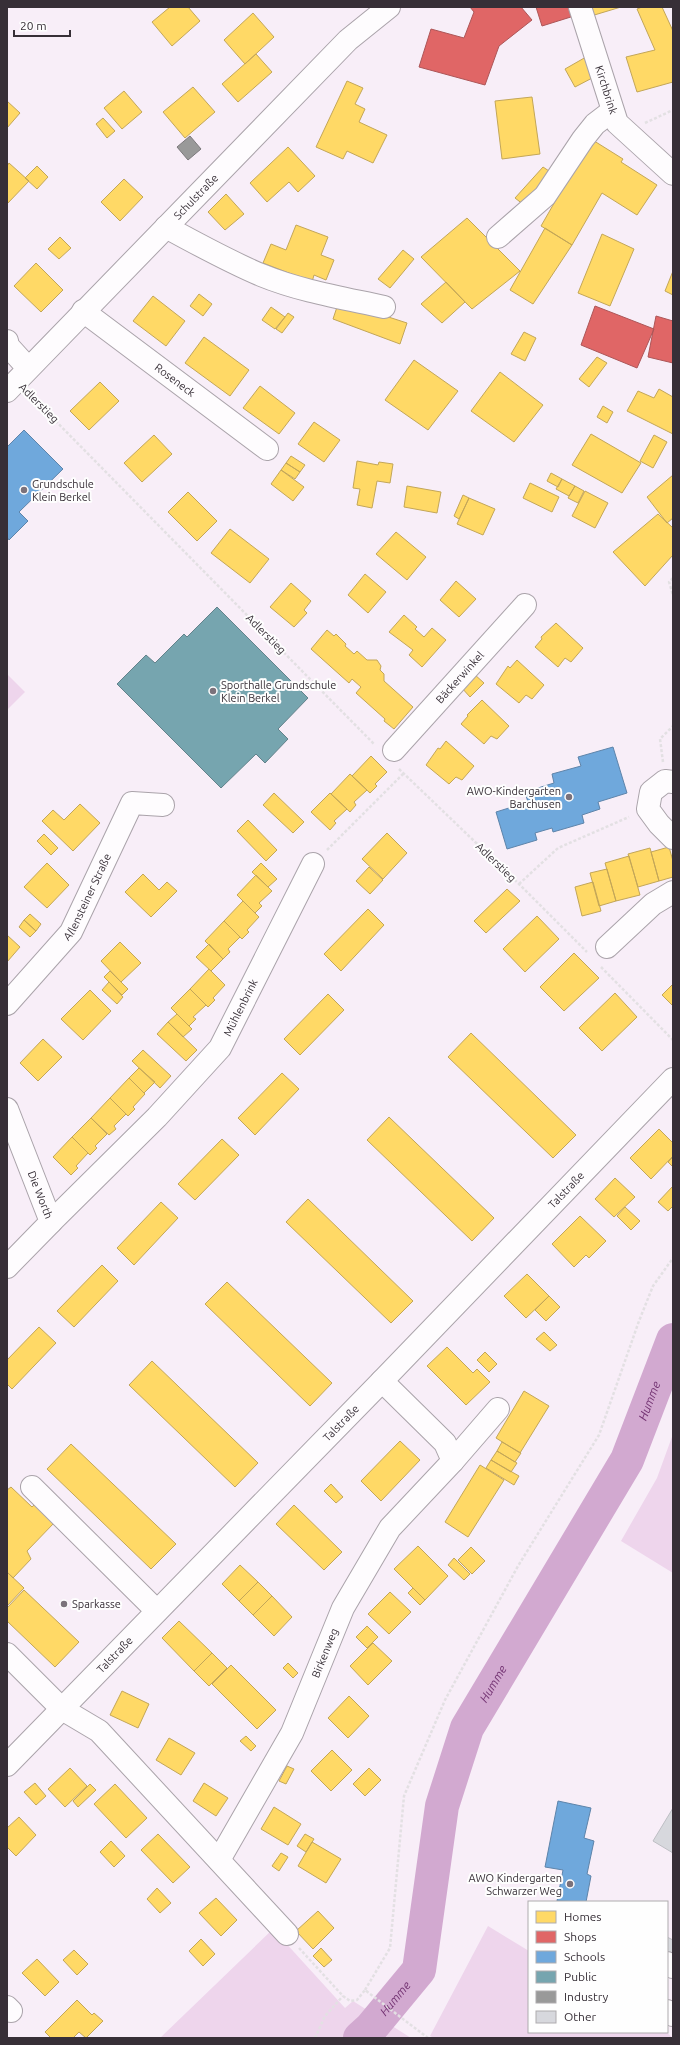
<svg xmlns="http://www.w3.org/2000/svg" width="680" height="2045" viewBox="0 0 680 2045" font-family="Ubuntu,sans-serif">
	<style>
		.green { fill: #eed5ec }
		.homes { fill: #ffd966; stroke: #c3a658 }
		.shops { fill: #e06666; stroke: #ad5658 }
		.schools { fill: #6fa8dc; stroke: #5e84aa }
		.public { fill: #76a5af; stroke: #63828b }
		.industry { fill: #999; stroke: #7c797c }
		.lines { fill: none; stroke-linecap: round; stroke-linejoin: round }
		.river { stroke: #d2a9d0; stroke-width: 34 }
		.building { fill: #d7d8dd; stroke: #bebfc4 }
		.minor-casing { stroke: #aaa3aa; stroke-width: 24 }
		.path { stroke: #e3e0e3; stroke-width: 2.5; stroke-dasharray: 3 2; stroke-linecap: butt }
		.minor { stroke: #fefcfe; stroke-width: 22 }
		.poi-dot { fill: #7b727b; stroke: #fefefe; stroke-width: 1.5 }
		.labels { text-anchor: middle; stroke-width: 4; stroke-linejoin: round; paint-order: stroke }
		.street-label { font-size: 11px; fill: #372f37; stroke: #fefefe }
		.poi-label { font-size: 11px; fill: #372f37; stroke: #fefefe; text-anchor: start }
		.water-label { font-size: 12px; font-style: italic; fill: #733372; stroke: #fefefe }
	</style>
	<rect width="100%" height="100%" fill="#f8eef8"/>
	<path class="green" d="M 7,674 L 25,692 L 7,710 Z
		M 673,1434 L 673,1573 L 621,1541 L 657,1478 Z
		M 488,1926 L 529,1951 L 529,2032 L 666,2032 L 673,2038 L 434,2038 L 430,2036 Z
		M 273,1929 L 345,2008 L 353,2001 L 411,2038 L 160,2038 Z"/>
	<path class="homes" d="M 170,7 L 188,7 L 200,21 L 172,46 L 152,22 Z
		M 588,7 L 621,7 L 591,16 Z
		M 642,7 L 662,7 L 673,31 L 673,82 L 637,92 L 626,57 L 655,50 L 637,9 Z
		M 253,13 L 274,37 L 245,64 L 224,40 Z
		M 256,54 L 272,72 L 238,102 L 222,84 Z
		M 586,57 L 596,76 L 575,87 L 565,69 Z
		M 347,81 L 363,88 L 355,104 L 365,109 L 359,122 L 387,135 L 373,163 L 347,151 L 343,159 L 316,147 Z
		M 193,87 L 215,112 L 185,138 L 163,112 Z
		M 124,91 L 142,112 L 122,129 L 104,108 Z
		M 532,97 L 540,154 L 502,159 L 495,101 Z
		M 7,101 L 20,113 L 7,128 Z
		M 103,118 L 115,131 L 107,138 L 96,124 Z
		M 591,139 L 623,159 L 621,162 L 657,185 L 637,215 L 602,193 L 572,245 L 541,226 Z
		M 288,147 L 315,176 L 298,192 L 289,182 L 267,202 L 250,183 Z
		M 9,163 L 29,181 L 7,204 L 7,166 Z
		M 37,166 L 48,177 L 37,189 L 25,178 Z
		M 543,167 L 552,173 L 524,205 L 515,198 Z
		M 124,179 L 143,197 L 120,221 L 101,202 Z
		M 226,194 L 244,214 L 225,230 L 208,212 Z
		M 467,218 L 520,271 L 472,309 L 421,257 Z
		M 296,225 L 328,237 L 321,255 L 334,260 L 326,280 L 314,275 L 312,282 L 263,263 L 271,244 L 286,250 Z
		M 545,228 L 572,245 L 533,304 L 510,290 Z
		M 602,234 L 634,249 L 610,306 L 578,293 Z
		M 60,237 L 71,248 L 59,259 L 48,249 Z
		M 403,250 L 414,259 L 390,288 L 378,279 Z
		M 36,263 L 63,290 L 41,312 L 14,286 Z
		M 673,271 L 673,295 L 665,291 Z
		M 446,282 L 465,302 L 442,323 L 421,304 Z
		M 199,294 L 212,304 L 203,316 L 190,306 Z
		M 153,296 L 185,321 L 166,346 L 133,321 Z
		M 339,301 L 407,323 L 400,344 L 333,319 Z
		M 271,307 L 285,317 L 275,329 L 262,320 Z
		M 288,313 L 294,317 L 282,333 L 276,329 Z
		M 524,332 L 536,338 L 525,361 L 511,354 Z
		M 204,337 L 249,370 L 230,396 L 185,363 Z
		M 597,357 L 607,363 L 589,387 L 579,379 Z
		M 414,360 L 458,391 L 428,430 L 385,400 Z
		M 500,372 L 543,405 L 514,442 L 471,411 Z
		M 100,382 L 119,401 L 89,430 L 70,411 Z
		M 260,386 L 295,413 L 279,434 L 243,408 Z
		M 659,389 L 673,397 L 673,434 L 627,411 L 638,391 L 654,398 Z
		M 603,406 L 613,412 L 607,423 L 597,417 Z
		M 314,422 L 340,440 L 324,462 L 298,444 Z
		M 591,434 L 641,463 L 622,493 L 572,465 Z
		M 154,435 L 172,454 L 142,482 L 124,463 Z
		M 654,435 L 667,442 L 653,468 L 640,461 Z
		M 291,456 L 305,465 L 300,472 L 286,463 Z
		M 357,461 L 378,465 L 379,462 L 393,464 L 390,483 L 377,481 L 372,508 L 357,505 L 360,489 L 353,488 Z
		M 286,463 L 300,472 L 295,479 L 281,470 Z
		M 281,470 L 304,487 L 293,501 L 271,484 Z
		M 551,473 L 562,479 L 558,487 L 547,481 Z
		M 673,475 L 673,518 L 667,523 L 647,497 Z
		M 562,479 L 575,486 L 569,496 L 556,489 Z
		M 530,483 L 559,497 L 552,512 L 523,498 Z
		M 407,486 L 441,492 L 437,513 L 404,507 Z
		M 575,486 L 584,491 L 578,503 L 568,498 Z
		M 585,491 L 608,503 L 595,528 L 572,516 Z
		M 188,492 L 217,521 L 197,541 L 168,512 Z
		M 463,495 L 469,498 L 459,519 L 454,516 Z
		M 469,498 L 495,509 L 483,535 L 457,524 Z
		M 658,514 L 673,528 L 673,555 L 645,586 L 613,552 Z
		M 230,529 L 269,559 L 250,583 L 211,553 Z
		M 396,532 L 426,557 L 407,580 L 376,554 Z
		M 365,574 L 386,592 L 368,613 L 348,595 Z
		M 456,581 L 476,599 L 459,617 L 440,600 Z
		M 291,583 L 311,601 L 304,610 L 307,613 L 294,627 L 270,607 Z
		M 404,615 L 417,627 L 415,629 L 424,637 L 432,628 L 446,640 L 422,667 L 409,655 L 413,650 L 389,632 Z
		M 556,623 L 583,648 L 571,662 L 565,658 L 558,667 L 535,647 L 542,639 L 541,637 Z
		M 327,630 L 334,636 L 336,634 L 346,644 L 345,646 L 354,654 L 357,651 L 367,660 L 377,660 L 381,666 L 380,670 L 384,674 L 384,681 L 413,707 L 394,729 L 384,721 L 385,719 L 356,693 L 361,687 L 352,679 L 349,683 L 311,649 Z
		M 517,660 L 544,685 L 532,699 L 526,695 L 519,703 L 496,684 L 508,666 L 510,668 Z
		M 474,674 L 484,683 L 470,697 L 461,687 Z
		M 482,700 L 509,726 L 497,739 L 491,736 L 484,744 L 461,724 L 468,716 L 467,715 Z
		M 446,741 L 474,766 L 462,780 L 456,777 L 449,784 L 426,765 L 438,748 L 440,749 Z
		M 371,756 L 387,772 L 375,784 L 377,786 L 370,793 L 352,776 Z
		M 350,774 L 367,790 L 354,802 L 356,805 L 350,812 L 331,794 Z
		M 274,793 L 304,822 L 293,833 L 263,805 Z
		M 330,793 L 347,809 L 334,821 L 336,823 L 330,830 L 311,812 Z
		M 80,804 L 100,823 L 73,851 L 42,821 L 53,810 L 64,820 Z
		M 248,820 L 277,850 L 266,861 L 237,831 Z
		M 387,833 L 407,853 L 383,879 L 362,859 Z
		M 44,834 L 58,848 L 51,855 L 37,841 Z
		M 669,847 L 673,861 L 673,877 L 659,881 L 651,852 Z
		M 650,848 L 659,881 L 638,887 L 628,854 Z
		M 629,856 L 640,895 L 616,901 L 605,863 Z
		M 47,863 L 69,885 L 47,908 L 24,887 Z
		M 261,863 L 277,879 L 268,887 L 252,872 Z
		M 369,867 L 383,880 L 370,894 L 356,881 Z
		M 607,869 L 616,901 L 599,906 L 590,873 Z
		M 143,874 L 159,890 L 167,882 L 177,891 L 151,917 L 125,892 Z
		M 256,875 L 272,891 L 259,903 L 262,906 L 255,913 L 237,895 Z
		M 593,882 L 601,911 L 582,916 L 575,887 Z
		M 507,889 L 520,901 L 486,933 L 474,921 Z
		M 243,901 L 259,917 L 247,930 L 249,932 L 242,939 L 224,921 Z
		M 368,909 L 384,925 L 341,971 L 324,954 Z
		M 30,914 L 41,924 L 36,931 L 24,920 Z
		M 537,916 L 559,939 L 525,972 L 503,949 Z
		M 24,920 L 36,931 L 30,937 L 19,927 Z
		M 224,921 L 240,937 L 228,949 L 230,952 L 223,959 L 205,941 Z
		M 7,935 L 20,947 L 7,962 Z
		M 120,942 L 141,963 L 121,982 L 101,961 Z
		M 209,944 L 223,959 L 211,971 L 196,957 Z
		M 574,953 L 599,978 L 564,1011 L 540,987 Z
		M 209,969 L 225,985 L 213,998 L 215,1000 L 208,1007 L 190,989 Z
		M 110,971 L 128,989 L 122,995 L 104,977 Z
		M 109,982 L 123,997 L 117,1004 L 102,990 Z
		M 673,984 L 673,1006 L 662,995 Z
		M 190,989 L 206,1005 L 193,1017 L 196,1019 L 189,1026 L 171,1008 Z
		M 90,990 L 111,1011 L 83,1040 L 61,1019 Z
		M 615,993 L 637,1017 L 602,1051 L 579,1028 Z
		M 328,994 L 344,1010 L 300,1055 L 284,1039 Z
		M 177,1014 L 192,1029 L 183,1037 L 168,1022 Z
		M 168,1022 L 197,1050 L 186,1061 L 157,1034 Z
		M 471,1033 L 576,1135 L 553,1158 L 448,1057 Z
		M 43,1039 L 62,1057 L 38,1081 L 20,1063 Z
		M 143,1050 L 171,1076 L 160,1088 L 132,1061 Z
		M 139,1068 L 155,1082 L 144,1093 L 129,1078 Z
		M 282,1073 L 299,1089 L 255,1135 L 238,1118 Z
		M 129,1078 L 145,1094 L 133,1107 L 135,1109 L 128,1116 L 110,1098 Z
		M 110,1098 L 126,1114 L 114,1126 L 116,1129 L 109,1135 L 91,1118 Z
		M 389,1117 L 494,1218 L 472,1241 L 367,1140 Z
		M 91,1118 L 107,1134 L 95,1146 L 97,1148 L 90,1155 L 72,1137 Z
		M 659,1129 L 673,1143 L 673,1156 L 651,1179 L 630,1158 Z
		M 72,1137 L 88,1153 L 76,1166 L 78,1168 L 71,1175 L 53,1157 Z
		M 222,1139 L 239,1155 L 195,1200 L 178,1184 Z
		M 673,1157 L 673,1167 L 668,1162 Z
		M 615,1178 L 635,1197 L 614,1217 L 595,1199 Z
		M 673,1186 L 673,1206 L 668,1211 L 658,1202 Z
		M 308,1199 L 413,1301 L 391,1323 L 286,1222 Z
		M 161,1202 L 178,1218 L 134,1265 L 117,1248 Z
		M 625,1207 L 640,1221 L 631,1230 L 617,1216 Z
		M 580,1216 L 606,1241 L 589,1258 L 586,1255 L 574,1267 L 552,1244 Z
		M 102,1265 L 118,1281 L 74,1327 L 57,1311 Z
		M 527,1274 L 549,1296 L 526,1318 L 504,1296 Z
		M 227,1282 L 332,1383 L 310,1406 L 205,1304 Z
		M 549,1296 L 560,1307 L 546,1321 L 535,1310 Z
		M 39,1327 L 56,1343 L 12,1389 L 7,1384 L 7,1360 Z
		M 544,1332 L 557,1345 L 550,1351 L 536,1339 Z
		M 447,1347 L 473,1373 L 477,1369 L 490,1382 L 466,1405 L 427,1366 Z
		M 485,1352 L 497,1364 L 489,1372 L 477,1360 Z
		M 152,1361 L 258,1463 L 235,1487 L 129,1385 Z
		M 524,1391 L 549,1406 L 520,1453 L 496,1438 Z
		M 400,1441 L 420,1460 L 381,1501 L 361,1481 Z
		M 502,1442 L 521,1453 L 515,1462 L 497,1451 Z
		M 71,1444 L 176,1544 L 151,1569 L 47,1469 Z
		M 497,1451 L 517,1463 L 511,1472 L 491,1460 Z
		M 491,1460 L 519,1476 L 514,1485 L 486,1468 Z
		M 480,1465 L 504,1480 L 468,1537 L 445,1522 Z
		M 331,1484 L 343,1497 L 336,1503 L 324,1491 Z
		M 11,1487 L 32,1507 L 35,1504 L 54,1523 L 27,1551 L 31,1559 L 13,1578 L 7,1572 L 7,1490 Z
		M 294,1505 L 342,1552 L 324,1570 L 276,1524 Z
		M 418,1546 L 448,1576 L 425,1600 L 394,1569 Z
		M 471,1547 L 485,1561 L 472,1574 L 458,1560 Z
		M 454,1558 L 470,1574 L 464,1580 L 448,1565 Z
		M 240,1565 L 258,1582 L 239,1601 L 222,1584 Z
		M 7,1572 L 24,1588 L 7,1606 Z
		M 258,1582 L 272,1596 L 253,1615 L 239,1601 Z
		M 413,1588 L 425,1600 L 420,1605 L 408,1593 Z
		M 24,1590 L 79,1642 L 55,1667 L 7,1621 L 7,1608 Z
		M 390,1592 L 411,1612 L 389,1634 L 368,1614 Z
		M 272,1596 L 292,1617 L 274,1636 L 253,1615 Z
		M 179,1621 L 212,1653 L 194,1671 L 162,1638 Z
		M 367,1626 L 378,1637 L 367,1648 L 356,1637 Z
		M 373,1643 L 392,1661 L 368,1685 L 350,1666 Z
		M 212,1653 L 227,1668 L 209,1686 L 194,1671 Z
		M 288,1663 L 298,1673 L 293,1678 L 283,1668 Z
		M 231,1665 L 276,1710 L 257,1729 L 212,1684 Z
		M 122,1691 L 149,1704 L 138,1728 L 110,1715 Z
		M 349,1696 L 369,1716 L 348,1738 L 328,1718 Z
		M 246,1736 L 256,1746 L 251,1751 L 240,1741 Z
		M 169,1738 L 195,1753 L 181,1775 L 156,1760 Z
		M 332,1750 L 352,1770 L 331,1791 L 311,1771 Z
		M 287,1766 L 294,1769 L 286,1784 L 279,1781 Z
		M 70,1768 L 87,1786 L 65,1807 L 48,1789 Z
		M 369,1768 L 381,1780 L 365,1796 L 353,1784 Z
		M 35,1783 L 46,1796 L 36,1805 L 24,1792 Z
		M 204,1783 L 228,1798 L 216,1816 L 193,1801 Z
		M 90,1784 L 96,1790 L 78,1807 L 73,1801 Z
		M 115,1784 L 147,1818 L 126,1838 L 94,1804 Z
		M 274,1807 L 301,1824 L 288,1845 L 261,1829 Z
		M 19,1817 L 36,1835 L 16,1856 L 7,1847 L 7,1828 Z
		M 158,1834 L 190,1867 L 173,1883 L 141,1850 Z
		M 305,1834 L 314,1839 L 306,1852 L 297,1846 Z
		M 111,1841 L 125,1856 L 114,1867 L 100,1852 Z
		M 312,1842 L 341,1859 L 326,1883 L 298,1866 Z
		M 281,1853 L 288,1857 L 279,1871 L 272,1866 Z
		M 157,1888 L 171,1903 L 160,1913 L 147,1899 Z
		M 216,1898 L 237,1920 L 221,1936 L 199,1913 Z
		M 318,1911 L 334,1928 L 313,1949 L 296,1931 Z
		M 201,1939 L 215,1954 L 203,1966 L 189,1951 Z
		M 321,1948 L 332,1960 L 324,1967 L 313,1956 Z
		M 74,1950 L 88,1964 L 77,1975 L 63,1960 Z
		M 37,1959 L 59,1982 L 45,1996 L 22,1973 Z
		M 77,2000 L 92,2015 L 94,2013 L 103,2021 L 86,2038 L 79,2032 L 73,2038 L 51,2038 L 45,2032 Z"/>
	<path class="shops" d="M 470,7 L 521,7 L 532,20 L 499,46 L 485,85 L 419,67 L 431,29 L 464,38 L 474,12 Z
		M 536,7 L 571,7 L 574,16 L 542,26 Z
		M 595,306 L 654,329 L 637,368 L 581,345 Z
		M 656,316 L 673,321 L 673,363 L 648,357 Z"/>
	<path class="schools" d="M 24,430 L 63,469 L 19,512 L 28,521 L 9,540 L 7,537 L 7,447 Z
		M 613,747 L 627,793 L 598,802 L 600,809 L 582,815 L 584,823 L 553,832 L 552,828 L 535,833 L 537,840 L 507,849 L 496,812 L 528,802 L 525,792 L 554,783 L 552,774 L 581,766 L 578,757 Z
		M 558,1801 L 591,1808 L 584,1838 L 594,1841 L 587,1874 L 591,1876 L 586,1902 L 557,1901 L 563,1870 L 545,1867 Z"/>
	<path class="public" d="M 217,607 L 308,698 L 278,729 L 288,739 L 265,763 L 256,754 L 221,788 L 117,684 L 146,655 L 155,663 L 184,634 L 187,637 Z"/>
	<path class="industry" d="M 190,136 L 201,149 L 188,160 L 177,147 Z"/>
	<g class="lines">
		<path class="river" id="s1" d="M 360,2038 L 371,2028 L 419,1970 L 442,1806 L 467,1728 L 627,1460 L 673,1340"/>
	</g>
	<path class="building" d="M 673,1808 L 673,1853 L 653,1841 Z
		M 667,1937 L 673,1940 L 673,1958 L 667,1955 Z"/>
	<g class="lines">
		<defs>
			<g id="minor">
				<path id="s2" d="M 580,7 L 617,123 L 673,174"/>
				<path d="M 166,227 C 197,244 228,261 261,275 C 300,291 343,298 384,307"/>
				<path d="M 498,237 L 545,196 L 583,139 L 595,124 L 612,111"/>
				<path id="s3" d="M 83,311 L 267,449"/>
				<path d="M 7,341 L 8,346 L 28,368"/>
				<path id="s4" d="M 7,391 L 348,40 L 389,7"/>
				<path id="s5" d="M 394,750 L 525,605"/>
				<path d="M 673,782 L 665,781 L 651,792 L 648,809 L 659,824 L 673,838"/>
				<path d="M 607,947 L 653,904 L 673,892"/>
				<path id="s6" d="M 7,1004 L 71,932 L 132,803 L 163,805"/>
				<path id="s7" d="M 7,1109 L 51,1222 L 7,1267"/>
				<path id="s8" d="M 51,1222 L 157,1117 L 220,1048 L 313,864"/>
				<path d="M 382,1381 L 445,1443 L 453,1461"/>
				<path d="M 32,1487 L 157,1611"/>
				<path d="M 7,1654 L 62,1709 L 99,1731 L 287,1934"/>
				<path id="s9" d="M 7,1765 L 382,1381 L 673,1079"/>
				<path id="s10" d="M 219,1860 L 292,1733 L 343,1608 L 390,1528 L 453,1461 L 498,1409"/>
				<path d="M 667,1963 L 673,1967"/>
				<path d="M 7,2007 L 11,2011"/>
				<path d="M 667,2011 L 673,2015"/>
			</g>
		</defs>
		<use href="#minor" class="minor-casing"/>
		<path class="path" d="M 645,123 L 673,110
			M 31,396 L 374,744
			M 673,578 L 669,582 L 673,595
			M 663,762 L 660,739 L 673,726
			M 399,769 L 519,884 L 587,952
			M 327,850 L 403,774
			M 519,884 L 558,848 L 629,817
			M 601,967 L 673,1040
			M 299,1948 L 343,1996 L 350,2001 L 357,2000 L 365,1990 L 428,2038
			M 365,1990 L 390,1948 L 404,1796 L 445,1700 L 518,1566 L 599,1435 L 639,1321 L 653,1286 L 673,1258
			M 315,2038 L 325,2016 L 343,1996"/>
		<use href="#minor" class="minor"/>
	</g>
	<g class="poi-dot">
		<circle cx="24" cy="490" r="4"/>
		<circle cx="213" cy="691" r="4"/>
		<circle cx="569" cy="797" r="4"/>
		<circle cx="64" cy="1604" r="4"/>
		<circle cx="570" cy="1884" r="4"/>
	</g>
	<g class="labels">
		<g class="street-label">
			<text dy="4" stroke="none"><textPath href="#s2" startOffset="87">Kirchbrink</textPath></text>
			<text dy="4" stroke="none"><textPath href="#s4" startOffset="271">Schulstraße</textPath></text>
			<text dy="4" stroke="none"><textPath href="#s3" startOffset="115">Roseneck</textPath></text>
			<text transform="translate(39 403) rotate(45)" y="4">Adlerstieg</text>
			<text transform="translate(266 634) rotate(45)" y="4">Adlerstieg</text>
			<text dy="4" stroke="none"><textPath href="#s5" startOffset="98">Bäckerwinkel</textPath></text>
			<text transform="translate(496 862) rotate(44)" y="4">Adlerstieg</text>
			<text dy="4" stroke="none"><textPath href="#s6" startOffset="135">Allensteiner Straße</textPath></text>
			<text dy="4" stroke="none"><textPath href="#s8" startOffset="288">Mühlenbrink</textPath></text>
			<text dy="4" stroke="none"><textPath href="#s9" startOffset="802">Talstraße</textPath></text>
			<text dy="4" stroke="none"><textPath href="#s7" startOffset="92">Die Worth</textPath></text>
			<text dy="4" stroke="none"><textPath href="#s9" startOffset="478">Talstraße</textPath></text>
			<text dy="4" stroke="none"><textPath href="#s10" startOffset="233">Birkenweg</textPath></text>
			<text dy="4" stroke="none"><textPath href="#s9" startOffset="154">Talstraße</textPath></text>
		</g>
		<g class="poi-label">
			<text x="32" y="488">Grundschule<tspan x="32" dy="13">Klein Berkel</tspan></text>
			<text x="221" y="689">Sporthalle Grundschule<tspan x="221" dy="13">Klein Berkel</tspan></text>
			<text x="561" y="795" text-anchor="end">AWO-Kindergarten<tspan x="561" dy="13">Barchusen</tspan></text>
			<text x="72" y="1608">Sparkasse</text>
			<text x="562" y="1882" text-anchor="end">AWO Kindergarten<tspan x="562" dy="13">Schwarzer Weg</tspan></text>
		</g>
		<g class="water-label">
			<text dy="4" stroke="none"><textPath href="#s1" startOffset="713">Humme</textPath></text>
			<text dy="4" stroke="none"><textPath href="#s1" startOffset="389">Humme</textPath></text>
			<text dy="4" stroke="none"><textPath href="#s1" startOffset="53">Humme</textPath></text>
		</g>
	</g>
	<rect width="680" height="2045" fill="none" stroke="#372f37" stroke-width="16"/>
	<rect x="528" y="1901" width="140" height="132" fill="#fefefe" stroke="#aeabae"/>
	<rect x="536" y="1911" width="20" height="12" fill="#ffd966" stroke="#aeabae"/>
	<text x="564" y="1921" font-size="12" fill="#372f37">Homes</text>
	<rect x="536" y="1931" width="20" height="12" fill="#e06666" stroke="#aeabae"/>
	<text x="564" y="1941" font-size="12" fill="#372f37">Shops</text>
	<rect x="536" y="1951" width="20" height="12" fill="#6fa8dc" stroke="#aeabae"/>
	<text x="564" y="1961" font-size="12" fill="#372f37">Schools</text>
	<rect x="536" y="1971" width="20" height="12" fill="#76a5af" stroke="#aeabae"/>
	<text x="564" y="1981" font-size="12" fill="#372f37">Public</text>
	<rect x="536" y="1991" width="20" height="12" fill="#999999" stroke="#aeabae"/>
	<text x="564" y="2001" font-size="12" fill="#372f37">Industry</text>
	<rect x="536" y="2011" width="20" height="12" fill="#d7d8dd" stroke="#aeabae"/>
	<text x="564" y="2021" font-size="12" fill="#372f37">Other</text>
	<path d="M14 30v6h56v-6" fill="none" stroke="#372f37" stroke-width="2"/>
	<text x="20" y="30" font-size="12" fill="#372f37" stroke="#fefefe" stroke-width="3" paint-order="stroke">20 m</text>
</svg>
